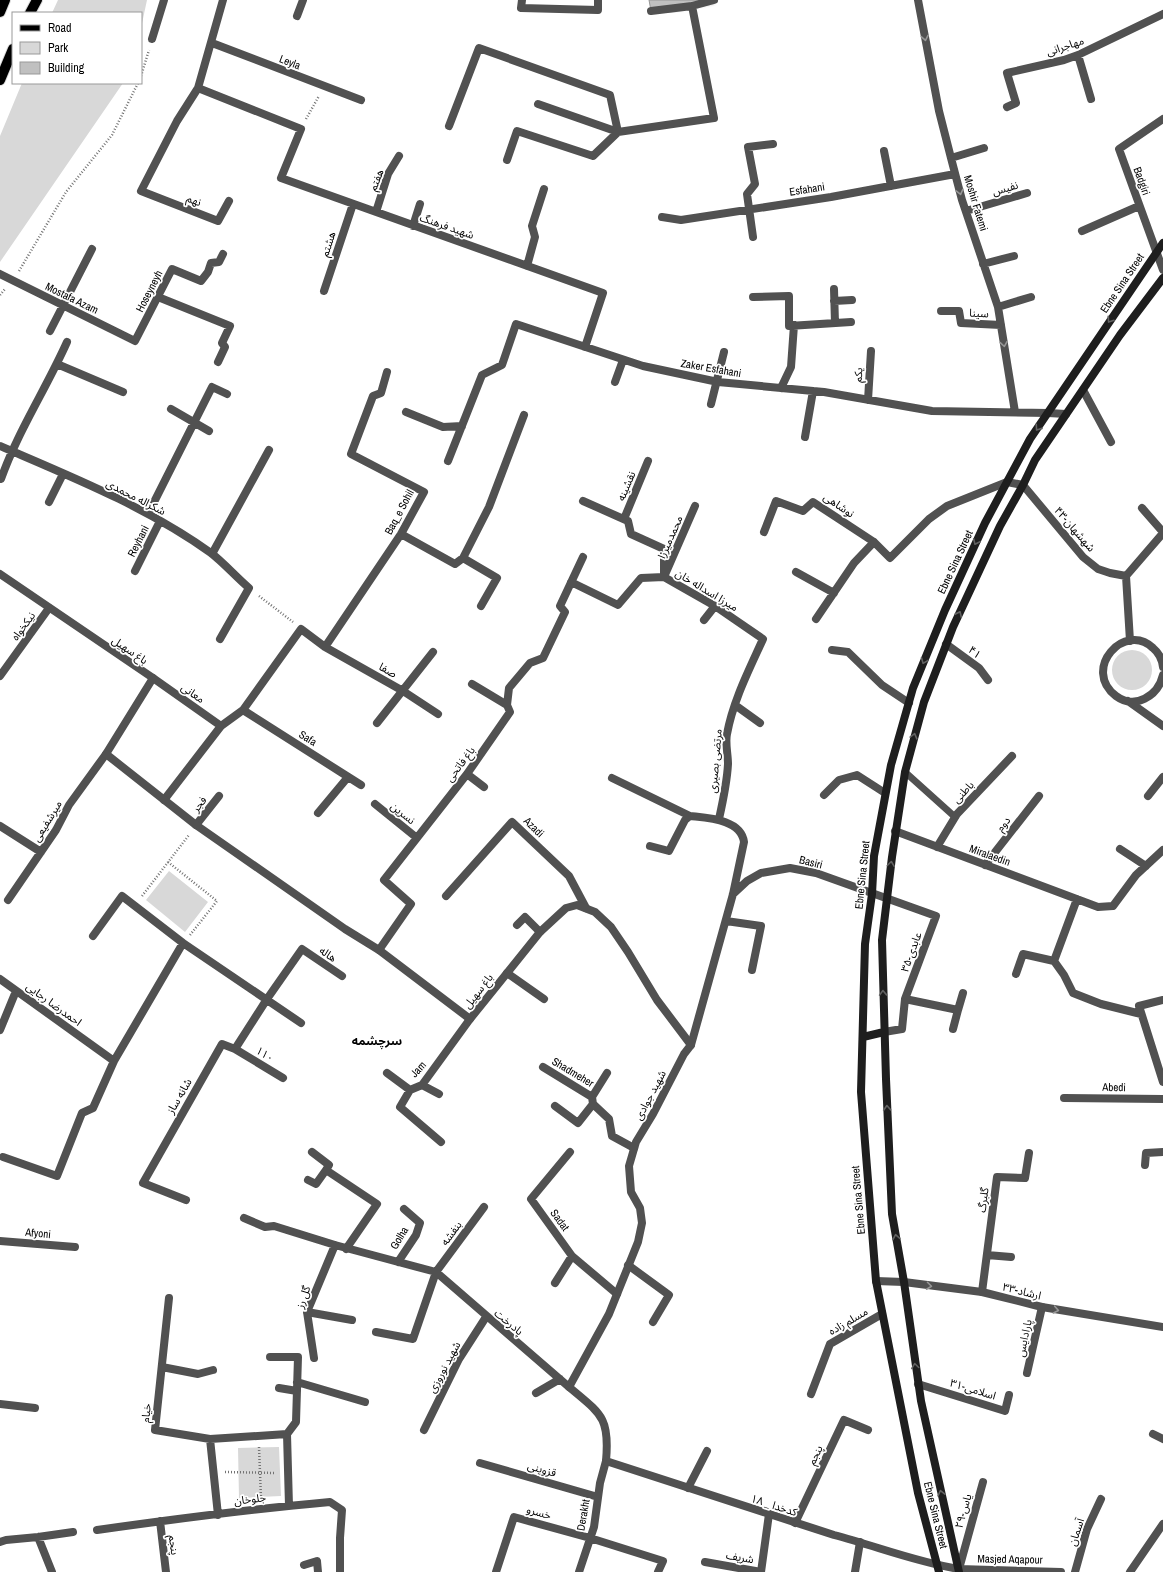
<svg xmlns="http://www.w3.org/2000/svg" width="1163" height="1572" viewBox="0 0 1163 1572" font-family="'Archivo Narrow','Noto Sans Arabic',sans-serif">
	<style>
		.green { fill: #d8d8d8 }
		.building { fill: #c0c0c0; stroke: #959595; filter: url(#shadow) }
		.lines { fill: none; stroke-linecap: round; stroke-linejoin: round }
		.primary-casing { stroke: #dbdbdb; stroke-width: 12 }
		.path { stroke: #737373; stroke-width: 2.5; stroke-dasharray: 1 2; stroke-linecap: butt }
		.service { stroke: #515151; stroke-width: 7 }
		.minor { stroke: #515151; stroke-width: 8 }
		.tertiary { stroke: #515151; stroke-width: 8 }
		.secondary { stroke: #1e1e1e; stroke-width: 8 }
		.primary { stroke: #000; stroke-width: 10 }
		.oneway { stroke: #979797 }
		.oneway2 { stroke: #626262 }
		.labels { text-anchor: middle; stroke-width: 3.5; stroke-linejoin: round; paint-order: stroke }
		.street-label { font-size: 11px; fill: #000; stroke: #fff }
		.neighbourhood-label { font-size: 12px; font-weight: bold; fill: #000; stroke: #fff }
	</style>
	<defs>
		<filter id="shadow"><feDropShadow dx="3.5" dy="3.5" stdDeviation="1" flood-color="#0004"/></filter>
	</defs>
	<rect width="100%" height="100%" fill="#fff"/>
	<path class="green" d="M 58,0 L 147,0 L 141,28 L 141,13 L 52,13 Z
		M 22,83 L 123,83 L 0,262 L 0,136 Z
		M1112 670a20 20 0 1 1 40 0a20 20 0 1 1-40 0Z
		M 169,871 L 208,902 L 185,932 L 146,900 Z
		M 279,1447 L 281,1496 L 239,1498 L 238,1448 Z"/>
	<path class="building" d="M 649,0 L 711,0 L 651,11 Z"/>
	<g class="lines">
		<defs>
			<path id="primary" d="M 0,12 L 5,0
				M 30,13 L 37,0
				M 0,80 L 13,49"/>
		</defs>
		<use href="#primary" class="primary-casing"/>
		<path class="path" d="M 141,76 L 149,50
			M 306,119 L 319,96
			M 19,271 L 66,192 L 112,135 L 138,83
			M 0,295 L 5,289
			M 259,596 L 293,622
			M 168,862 L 217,901 L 190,935
			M 142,896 L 189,835
			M 259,1447 L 261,1498
			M 225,1472 L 276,1473"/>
		<path class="service" d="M 905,772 L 955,817"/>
		<path class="minor" d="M 223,0 L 198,88 L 177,121 L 141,191 L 218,221 L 229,201
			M 522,0 L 521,8 L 598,10 L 598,0
			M 918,0 L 939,111 L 951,158 L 962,200 L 998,307 L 1015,412
			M 651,11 L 692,6 L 714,0
			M 297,16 L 303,0
			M 152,39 L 164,0
			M 212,43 L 361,100
			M 1078,55 L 1091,99
			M 198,88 L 301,129 L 281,178 L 603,293 L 585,347
			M 1007,107 L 1016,103 L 1007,73 L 1064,60 L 1078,55 L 1163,14
			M 1163,119 L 1119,149 L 1163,270
			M 449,126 L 479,48 L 610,95 L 618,132 L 714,118 L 692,6
			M 884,151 L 891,186
			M 951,158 L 984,148
			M 507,160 L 517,131 L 593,156 L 618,132 L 538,104
			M 966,211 L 1027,193
			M 376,212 L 388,174 L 399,156
			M 662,217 L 681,220 L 831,197 L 955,174
			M 413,226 L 420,204
			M 1082,231 L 1139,206
			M 753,237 L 747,194 L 755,184 L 748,147 L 773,144
			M 983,264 L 1014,256
			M 527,266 L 535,237 L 532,226 L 544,189
			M 0,274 L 135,341 L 172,269 L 201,281 L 208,272 L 211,263 L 219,262 L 223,254
			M 834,289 L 835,323
			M 324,291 L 353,204
			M 158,297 L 230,326 L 222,343 L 225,347 L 218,362
			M 753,297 L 789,296 L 789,326 L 851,322
			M 834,301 L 852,300
			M 998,307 L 1031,297
			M 941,311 L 959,311 L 961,323 L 1001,325
			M 50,331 L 92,249
			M 57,364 L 123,392
			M 615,382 L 623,360
			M 781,388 L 791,367 L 794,325
			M 1083,390 L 1111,442
			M 868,400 L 871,351
			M 711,404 L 724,352
			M 171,409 L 209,431
			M 406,412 L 443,427 L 462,426
			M 805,437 L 813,391
			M 0,446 C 72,477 147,507 211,553 C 224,563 236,577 249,588 L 220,639
			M 448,461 L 482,375 L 502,365 L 516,324 L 643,366 L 718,382 L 824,392 L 932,411 L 1048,413 L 1066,414
			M 1,479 C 18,431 46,389 67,342
			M 583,501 L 628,521 L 631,534 L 664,549 L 664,577 L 715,606 L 763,639 C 749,670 733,701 727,734 C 725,743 728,754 728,764 C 727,783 723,801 719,819
			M 49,502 L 63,474
			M 1142,508 L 1163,532
			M 148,514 L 212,387 L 227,394
			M 624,519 L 648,461
			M 764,532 L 776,501 L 803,511 L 813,502 L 874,542 L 890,558 L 929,519 L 947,506 L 1007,482 L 1023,485 L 1083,557 L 1098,569 L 1110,573 L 1126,576 L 1130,641
			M 401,534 L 455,564 L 463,558 L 489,507 L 524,415
			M 212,554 L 269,450
			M 463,558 L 497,578 L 481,606
			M 135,571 L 160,521
			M 796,572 L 834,593
			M 1126,576 L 1163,533
			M 571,582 L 618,605 L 641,578 L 664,577 L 695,506
			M 816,619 L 854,563 L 874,542
			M 704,620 L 715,606
			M 946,644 L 979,668 L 988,680
			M 325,647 L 401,534 L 424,492 L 351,454 L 373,396 L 381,393 L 387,372
			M 832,650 L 848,652 L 882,685 L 909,703
			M 1163,667 C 1162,659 1159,653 1153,648 C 1125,621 1081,669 1116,696 C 1135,710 1158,696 1163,675
			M 0,676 L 49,608
			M 153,678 L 221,726
			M 472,684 L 507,705
			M 1128,701 L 1163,726
			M 735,705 L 760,723
			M 243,710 L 361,785
			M 377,723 L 433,652
			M 467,774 L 484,787
			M 612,778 L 690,816
			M 824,795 L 839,780 L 857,775 L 885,793
			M 1148,796 L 1163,777
			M 164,800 L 221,726 L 243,710 L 301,629 L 325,647 L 403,691 L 438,714
			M 375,804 L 417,838
			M 318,813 L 348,777
			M 196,825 L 219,796
			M 0,826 L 41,852
			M 895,831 L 1098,907 L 1113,906 L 1136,875 L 1163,850
			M 650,846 L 669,851 L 685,820 L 690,816 C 707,818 741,819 744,842 L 733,894 L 691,1045
			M 937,847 L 957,814 L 1012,756
			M 1120,849 L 1146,866
			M 985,865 L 1039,796
			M 733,894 L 747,881 L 761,873 L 790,868 L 816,873 L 936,916 L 905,999 L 902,1029 L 884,1032
			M 446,896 L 512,822 L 569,876 L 586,908
			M 8,900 L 56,830 L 69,805 L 106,754
			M 726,921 L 761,926 L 752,970
			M 517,925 L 525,917 L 540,932
			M 93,936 L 122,896 L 183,943 L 301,1023
			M 379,950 L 411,904 L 384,880 L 467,774 L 510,712 L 507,705 L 509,688 L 530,663 L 543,658 L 565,612 L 560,606 L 583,557
			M 1054,961 L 1064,975 L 1073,993 L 1101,1004 L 1141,1014
			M 1054,961 L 1077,899
			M 507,973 L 544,999
			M 1016,974 L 1023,954 L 1054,961
			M 0,979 L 114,1061
			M 905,999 L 958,1010 L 953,1029
			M 1163,1000 L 1139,1006 L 1163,1082
			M 958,1010 L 963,993
			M 0,1030 L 16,991
			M 235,1049 L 283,1078
			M 543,1067 L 592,1097 L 593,1104 L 609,1119 L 612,1136 L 634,1148
			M 387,1073 L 410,1090
			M 422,1085 L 439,1094
			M 592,1097 L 607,1073
			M 1064,1098 L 1163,1099
			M 555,1106 L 578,1123 L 593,1104
			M 441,1142 L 400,1107 L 410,1090 L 422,1085 L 470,1019
			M 312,1152 L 329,1165 L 326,1170 L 377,1204 L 346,1249
			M 570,1152 L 531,1199 L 572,1256 L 617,1294
			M 3,1157 L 57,1176 L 82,1113 L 93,1108 L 114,1061 L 183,943
			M 1145,1165 L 1146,1153 L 1163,1152
			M 308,1180 L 316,1184 L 326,1170
			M 186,1200 L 143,1183 L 222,1044 L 235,1049 L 267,999 L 302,949 L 342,976
			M 244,1218 L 265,1227 L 274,1226 L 335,1245 L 436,1272 L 569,1387
			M 0,1241 L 75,1247
			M 987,1255 L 1011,1257
			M 398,1262 L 416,1235 L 420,1223 L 404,1209
			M 628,1265 L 669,1295 L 653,1322
			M 555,1283 L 572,1256
			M 982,1292 L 997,1177 L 1025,1178 L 1029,1153
			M 169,1298 L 155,1430 L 210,1439 L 287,1434 L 289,1506
			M 307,1312 L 352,1320
			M 376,1332 L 413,1339 L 436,1272 L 484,1207
			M 270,1357 L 298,1357 L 296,1422 L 287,1434
			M 314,1358 L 307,1312 L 335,1245
			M 162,1367 L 198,1374 L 213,1370
			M 1027,1373 L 1042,1307
			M 297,1382 L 365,1402
			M 918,1384 L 1005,1411 L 1009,1395
			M 279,1388 L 297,1391
			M 536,1393 L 560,1379
			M 811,1394 L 830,1344 L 882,1314
			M 0,1404 L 35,1408
			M 424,1430 L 459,1359 L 486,1317
			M 1153,1434 L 1163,1439
			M 210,1439 L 218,1515
			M 480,1463 L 598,1497
			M 983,1482 L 959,1569 L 1061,1572
			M 688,1488 L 707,1451
			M 160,1521 L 166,1572
			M 795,1523 L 844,1420 L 868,1430
			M 97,1530 C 175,1519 252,1509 330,1502 L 342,1510 L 340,1538 L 340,1572
			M 38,1537 L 52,1572
			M 0,1542 L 6,1540 L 38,1537 L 73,1532
			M 705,1562 L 761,1572 L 769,1514
			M 304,1565 L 317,1561 L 318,1572
			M 496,1572 L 514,1517 L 590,1538 L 663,1561 L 658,1572
			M 579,1572 L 594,1527 L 600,1483 L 606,1461
			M 855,1572 L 860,1542
			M 1075,1572 L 1087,1529 L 1101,1499
			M 1130,1572 L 1163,1524"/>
		<path class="tertiary" d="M 0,574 L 153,678 L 106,754 L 196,825 L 345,929 L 379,950 L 470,1019 L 540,932 L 566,908 L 577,905 L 595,912 L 611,927 L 628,952 L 657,1000 L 691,1045 L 684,1054 L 653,1114 L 636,1142 L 629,1166 L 631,1192 L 640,1208 L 642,1223 L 638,1242 L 609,1314 L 569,1387 C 601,1414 610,1417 606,1461 L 834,1535 C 876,1546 916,1562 959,1569
			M 876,1281 L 904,1282 L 982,1292 L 1042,1307 L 1163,1327"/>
		<path class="secondary" d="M 863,1037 L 884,1032
			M 939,1572 L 918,1493 L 876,1281 L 861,1092 L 865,944 L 872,894 L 874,856 L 891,765 L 913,688 L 945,610 L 985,523 L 1030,439 L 1163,243
			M 959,1572 L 921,1401 L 904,1282 L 892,1214 L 886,1079 L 882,940 L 892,857 L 905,772 L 924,702 L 953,627 L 1000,526 L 1023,485 L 1035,460 L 1120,335 L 1163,278"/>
		<use href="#primary" class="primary"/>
	</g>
	<defs><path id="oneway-chevron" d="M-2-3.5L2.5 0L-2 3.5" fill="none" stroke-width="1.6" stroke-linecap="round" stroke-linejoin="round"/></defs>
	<g class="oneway">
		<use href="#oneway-chevron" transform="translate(925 38) rotate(79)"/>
		<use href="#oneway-chevron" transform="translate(960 192) rotate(76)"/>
		<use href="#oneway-chevron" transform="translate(1004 344) rotate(81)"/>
		<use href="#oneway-chevron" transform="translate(929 1286) rotate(7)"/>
		<use href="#oneway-chevron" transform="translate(1056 1310) rotate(11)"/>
	</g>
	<g class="oneway2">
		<use href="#oneway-chevron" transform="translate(1110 320) rotate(124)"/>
		<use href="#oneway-chevron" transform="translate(1038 428) rotate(125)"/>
		<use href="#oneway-chevron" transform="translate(976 542) rotate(115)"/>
		<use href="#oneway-chevron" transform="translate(959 614) rotate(-65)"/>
		<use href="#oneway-chevron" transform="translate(924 661) rotate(112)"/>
		<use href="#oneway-chevron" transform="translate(914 736) rotate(-75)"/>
		<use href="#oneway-chevron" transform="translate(891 864) rotate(-83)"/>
		<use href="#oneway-chevron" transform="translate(883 993) rotate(-92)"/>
		<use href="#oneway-chevron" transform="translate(887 1108) rotate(-93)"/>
		<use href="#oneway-chevron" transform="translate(896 1237) rotate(-100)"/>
		<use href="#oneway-chevron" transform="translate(915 1366) rotate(-98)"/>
		<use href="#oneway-chevron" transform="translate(941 1493) rotate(-103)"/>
	</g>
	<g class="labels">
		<g class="street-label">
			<text transform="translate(1065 46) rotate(-18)" y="4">مهاجرانی</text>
			<text transform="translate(290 62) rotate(21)" y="4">Leyla</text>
			<text transform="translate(376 180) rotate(-69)" y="4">هفتم</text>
			<text transform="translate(1142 181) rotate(70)" y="4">Badgiri</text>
			<text transform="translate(1005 188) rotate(-16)" y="4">نفیس</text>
			<text transform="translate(807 189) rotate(-9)" y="4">Esfahani</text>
			<text transform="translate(194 200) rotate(21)" y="4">نهم</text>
			<text transform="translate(976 203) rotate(73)" y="4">Moshir Fatemi</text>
			<text transform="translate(447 226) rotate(19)" y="4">شهید فرهنگ</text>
			<text transform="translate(328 244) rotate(-72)" y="4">هشتم</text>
			<text transform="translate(1122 283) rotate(-56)" y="4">Ebne Sina Street</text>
			<text transform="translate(149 291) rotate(-63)" y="4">Hoseyneyh</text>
			<text transform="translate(72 298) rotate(26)" y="4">Mostafa Azam</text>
			<text transform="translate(979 313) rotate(3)" y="4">سینا</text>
			<text transform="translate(711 368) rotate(10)" y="4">Zaker Esfahani</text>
			<text transform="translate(858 375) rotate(-87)" y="4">یکم</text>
			<text transform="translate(626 486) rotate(-67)" y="4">نقشینه</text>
			<text transform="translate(136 497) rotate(27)" y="4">شکراله محمدی</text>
			<text transform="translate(839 505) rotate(34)" y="4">نوشاهی</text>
			<text transform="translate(399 512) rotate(-62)" y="4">Baq_e Sohil</text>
			<text transform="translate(1075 529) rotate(49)" y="4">۴۳-شهشهان</text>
			<text transform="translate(670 537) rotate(-66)" y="4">محمدمیرزا</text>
			<text transform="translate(138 541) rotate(-63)" y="4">Reyhani</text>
			<text transform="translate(955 562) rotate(-65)" y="4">Ebne Sina Street</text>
			<text transform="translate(707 590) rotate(31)" y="4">میرزا اسداله خان</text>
			<text transform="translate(23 626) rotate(-54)" y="4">نیکخواه</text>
			<text transform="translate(130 650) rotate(34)" y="4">باغ سهیل</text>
			<text transform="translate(975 652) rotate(38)" y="4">۴۱</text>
			<text transform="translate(388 670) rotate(29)" y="4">صفا</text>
			<text transform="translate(193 693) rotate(35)" y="4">معانی</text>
			<text transform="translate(308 738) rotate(32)" y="4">Safa</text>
			<text transform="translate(715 761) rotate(-85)" y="4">مرتضی بصیری</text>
			<text transform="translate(460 764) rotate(-53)" y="4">باغ فاتحی</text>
			<text transform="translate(963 792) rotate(-47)" y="4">باطنی</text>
			<text transform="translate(199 804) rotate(-52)" y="4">فجر</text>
			<text transform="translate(403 813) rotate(39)" y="4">نسرین</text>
			<text transform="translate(47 821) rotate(-59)" y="4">میرشفیعی</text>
			<text transform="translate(1003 824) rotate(-52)" y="4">دوم</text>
			<text transform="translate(534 827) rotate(44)" y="4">Azadi</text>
			<text transform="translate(990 855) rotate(20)" y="4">Miralaedin</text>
			<text transform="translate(811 862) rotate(14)" y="4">Basiri</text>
			<text transform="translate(862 875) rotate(-84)" y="4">Ebne Sina Street</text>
			<text transform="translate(911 952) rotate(-70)" y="4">۳۵-عابدی</text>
			<text transform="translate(328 954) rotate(34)" y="4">هاله</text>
			<text transform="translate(478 991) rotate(-52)" y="4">باغ سهیل</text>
			<text transform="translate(54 1004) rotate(36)" y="4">احمدرضا رجایی</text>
			<text transform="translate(265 1054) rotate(32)" y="4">۱۱۰</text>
			<text transform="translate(418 1069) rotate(-48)" y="4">Jam</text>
			<text transform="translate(573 1072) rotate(31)" y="4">Shadmeher</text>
			<text transform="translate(1114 1087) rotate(1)" y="4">Abedi</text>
			<text transform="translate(650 1095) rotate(-62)" y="4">شهید جوادی</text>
			<text transform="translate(179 1096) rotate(-60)" y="4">شانه ساز</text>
			<text transform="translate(858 1200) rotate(-95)" y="4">Ebne Sina Street</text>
			<text transform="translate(983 1200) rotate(-82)" y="4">گلبرگ</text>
			<text transform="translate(560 1220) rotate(54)" y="4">Sadat</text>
			<text transform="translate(38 1233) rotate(5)" y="4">Afyoni</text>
			<text transform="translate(451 1233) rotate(-54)" y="4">بنفشه</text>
			<text transform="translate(399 1238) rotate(-59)" y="4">Golha</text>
			<text transform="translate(1022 1291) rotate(14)" y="4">۳۳-ارشاد</text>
			<text transform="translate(303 1297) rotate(-71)" y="4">گل رز</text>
			<text transform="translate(848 1321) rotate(-30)" y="4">مسلم زاده</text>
			<text transform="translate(509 1322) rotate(40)" y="4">پادرخت</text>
			<text transform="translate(1024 1338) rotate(-78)" y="4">پارادایس</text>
			<text transform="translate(444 1367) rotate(-62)" y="4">شهید نوروزی</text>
			<text transform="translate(973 1389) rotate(17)" y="4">۳۱-اسلامی</text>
			<text transform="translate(146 1413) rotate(-84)" y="4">خیام</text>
			<text transform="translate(815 1455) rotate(-64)" y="4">پنجم</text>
			<text transform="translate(542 1469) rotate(16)" y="4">قزوینی</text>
			<text transform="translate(250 1499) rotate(-7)" y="4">جلوخان</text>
			<text transform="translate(774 1505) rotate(18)" y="4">۱۸ _ کدخدا</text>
			<text transform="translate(963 1511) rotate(-74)" y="4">۲۹-یاس</text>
			<text transform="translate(539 1512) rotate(16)" y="4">خسرو</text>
			<text transform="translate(583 1515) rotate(-80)" y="4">Derakht</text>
			<text transform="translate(936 1515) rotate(76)" y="4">Ebne Sina Street</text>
			<text transform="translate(1076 1532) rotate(-72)" y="4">آسمان</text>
			<text transform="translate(174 1545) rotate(82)" y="4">پنجم</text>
			<text transform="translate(740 1557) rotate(10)" y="4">شریف</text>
			<text transform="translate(1010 1559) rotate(1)" y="4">Masjed Aqapour</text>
		</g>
		<g class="neighbourhood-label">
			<text x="377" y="1045">سرچشمه</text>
		</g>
	</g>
	<rect x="12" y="12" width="130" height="72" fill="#ffffff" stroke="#999999"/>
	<rect x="20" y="25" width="20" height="6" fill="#000000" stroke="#999999"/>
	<text x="48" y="32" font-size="12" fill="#000000">Road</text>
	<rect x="20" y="42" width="20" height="12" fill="#d8d8d8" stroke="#999999"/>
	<text x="48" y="52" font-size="12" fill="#000000">Park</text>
	<rect x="20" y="62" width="20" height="12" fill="#c0c0c0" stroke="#999999"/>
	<text x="48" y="72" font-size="12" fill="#000000">Building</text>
</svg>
